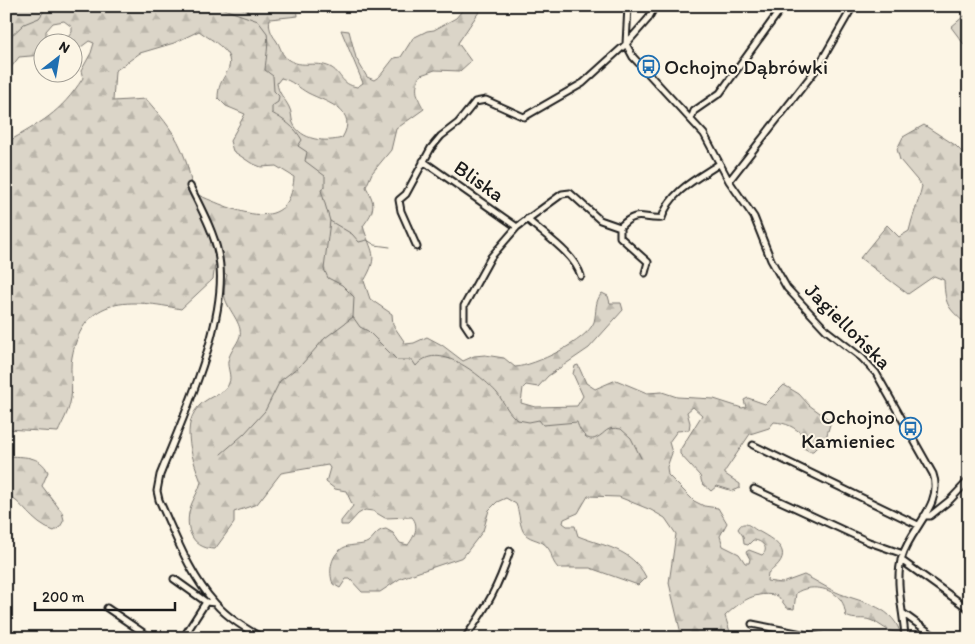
<svg xmlns="http://www.w3.org/2000/svg" width="975" height="644" viewBox="0 0 975 644" font-family="Itim,sans-serif">
	<style>
		.forest { fill: url(#forest-firs); stroke: #7c7872; fill-rule: evenodd }
		.lines { fill: none; stroke-linecap: round; stroke-linejoin: round }
		.stream { stroke: #75726c; stroke-width: 1 }
		.minor-casing { stroke: #1c1c1c; stroke-width: 9 }
		.minor { stroke: #fcf5e5; stroke-width: 5 }
		.labels { text-anchor: middle; stroke-width: 4; stroke-linejoin: round; paint-order: stroke }
		.poi-label { font-size: 21px; fill: #1c1c1c; stroke: #fcf5e5; text-anchor: start }
		.street-label { font-size: 21px; fill: #1c1c1c; stroke: #fcf5e5 }
	</style>
	<defs>
		<pattern id="forest-firs" width="22" height="20" patternUnits="userSpaceOnUse" patternTransform="scale(1.25)"><rect width="22" height="20" fill="#dbd5c8"/><path d="M5 1l3.5 6h-7zM16 11l3.5 6h-7z" fill="#bbb6ab"/></pattern>
	</defs>
	<rect width="100%" height="100%" fill="#fcf5e5"/>
	<filter id="ink" filterUnits="userSpaceOnUse"><feTurbulence type="fractalNoise" baseFrequency=".02" numOctaves="2"/><feDisplacementMap in="SourceGraphic" scale="10" xChannelSelector="R" yChannelSelector="G"/><feConvolveMatrix kernelMatrix="1 2 1 2 8 2 1 2 1" color-interpolation-filters="sRGB"/></filter>
	<g filter="url(#ink)">
		<path class="forest" d="M 6,6 L 237,6 L 248,11 L 250,6 L 297,6 L 298,16 L 270,19 C 268,26 271,34 276,40 C 280,45 281,53 285,57 C 299,70 315,60 330,67 C 342,73 340,84 357,87 L 363,83 L 341,30 L 349,31 L 356,58 L 367,77 L 374,80 L 380,76 L 394,58 L 401,57 L 413,38 L 427,31 L 434,30 L 456,18 L 466,6 L 483,6 L 458,43 L 471,61 L 460,71 L 435,70 L 421,75 C 413,87 417,98 424,109 L 396,129 L 391,150 L 372,173 L 366,187 C 376,204 375,210 363,226 C 371,253 380,254 364,281 L 370,299 L 392,314 L 393,325 L 406,344 L 414,343 L 427,337 L 442,345 L 463,361 L 474,356 L 485,355 L 504,358 L 515,367 C 534,366 587,341 594,322 C 597,311 594,302 602,293 L 608,296 L 610,303 L 621,303 L 623,310 L 589,348 L 548,376 L 538,387 L 526,385 L 523,388 L 521,403 L 535,407 L 577,406 L 583,396 L 573,374 L 575,366 L 578,365 L 586,383 L 595,389 L 616,380 L 647,393 L 662,392 L 677,397 L 714,399 L 742,408 L 746,407 L 744,400 L 748,398 L 765,404 L 784,385 L 799,394 L 809,405 L 831,421 L 826,438 L 813,451 L 809,451 L 802,447 L 803,435 C 794,427 787,423 774,422 L 769,428 L 750,434 L 725,471 L 725,474 L 740,484 L 740,488 L 733,491 L 717,486 L 711,491 L 702,483 L 700,476 L 680,454 L 680,450 L 702,415 L 693,407 L 687,412 L 690,423 L 689,430 L 677,431 L 669,442 L 672,453 L 667,467 L 668,475 L 694,501 L 704,506 L 718,508 L 727,523 L 720,536 L 723,546 L 739,554 L 745,563 L 749,563 L 750,559 L 746,552 L 749,550 L 762,555 C 770,549 762,540 753,540 L 748,545 L 744,544 L 743,536 L 738,529 L 740,526 C 741,525 742,524 744,524 C 748,523 754,529 758,531 C 780,543 795,554 768,573 L 767,581 L 782,583 L 804,575 C 815,580 825,587 836,592 C 858,602 891,604 900,632 C 886,633 882,624 870,620 C 862,617 855,621 846,616 C 845,611 844,604 841,600 C 831,587 809,584 796,593 L 794,609 L 787,608 L 778,596 C 756,590 741,601 725,616 L 732,638 L 682,638 L 669,583 L 676,534 L 665,518 L 651,510 L 619,497 L 588,496 L 578,513 L 564,519 L 563,523 L 567,526 L 575,526 L 578,536 C 605,547 631,548 646,577 L 638,585 L 590,568 L 558,568 C 550,559 553,554 548,548 C 542,539 532,541 525,534 C 519,527 520,513 516,504 L 506,498 L 497,502 L 489,510 L 483,531 L 463,557 L 401,578 L 380,592 L 362,592 L 350,579 L 346,579 L 340,588 L 333,584 C 328,571 331,553 345,547 C 352,544 362,546 368,542 C 375,537 376,530 386,529 L 393,533 L 400,543 L 408,545 C 414,537 420,526 412,517 L 385,518 L 373,511 L 365,510 L 358,514 L 348,525 L 341,525 L 341,521 L 353,506 L 346,491 L 335,489 L 326,482 L 330,468 L 328,465 L 281,473 L 257,504 L 234,512 L 234,523 L 215,549 C 190,549 183,524 192,503 C 195,496 199,490 201,482 C 191,455 177,417 208,399 C 216,394 226,393 229,383 C 232,376 227,368 228,361 C 230,351 237,345 240,336 C 243,324 228,310 225,298 C 223,290 225,282 227,275 L 215,265 L 213,279 L 181,309 C 131,299 84,294 72,357 C 69,372 74,388 70,403 C 68,413 62,423 58,432 L 6,429 L 6,143 C 41,122 60,114 83,78 L 81,71 L 91,53 L 94,43 L 89,41 L 73,53 L 72,42 L 65,42 L 65,41 L 72,32 L 72,27 L 64,21 L 53,23 L 46,31 L 46,42 L 42,42 L 42,55 L 19,57 L 6,74 ZM 199,31 C 212,41 238,52 227,72 C 221,82 218,87 218,98 L 226,106 L 245,114 L 230,141 L 233,151 L 251,163 L 261,167 L 276,166 L 294,177 C 290,241 229,207 193,193 C 186,148 175,132 146,99 L 113,101 L 115,71 L 140,53 L 174,43 ZM 281,78 C 291,80 299,88 308,93 C 328,103 359,110 342,138 C 326,143 300,140 293,123 C 291,118 292,112 289,107 C 285,99 278,93 277,83 Z
			M 964,16 L 969,17 L 969,51 L 951,27 Z
			M 924,125 L 955,145 L 969,159 L 969,327 C 949,308 945,308 944,280 L 934,276 L 908,294 L 860,258 L 887,225 L 899,237 L 909,231 C 912,216 919,202 922,186 L 900,160 L 897,149 L 903,137 Z
			M 6,456 C 23,457 40,455 48,472 L 42,486 L 62,512 L 64,520 L 60,527 L 54,531 C 31,524 22,500 6,495 Z"/>
		<g class="lines">
			<path class="stream" d="M 215,6 L 258,21 L 267,33 C 269,46 266,57 265,70 L 273,76 L 274,91 L 279,96 L 278,102 L 272,106 L 272,113 C 284,120 295,127 302,140 L 298,146 L 307,152 L 305,161 L 325,176 L 325,187 L 321,190 L 330,221 L 324,269 L 328,278 L 342,285 L 354,297 L 353,317 L 325,338 L 302,364 L 280,381 L 265,411 L 244,434 L 221,454
				M 6,41 L 24,24 L 39,18 L 45,10 L 51,6
				M 330,221 L 352,234 L 359,242 L 367,240 L 375,245 L 390,247
				M 353,317 L 360,327 L 368,331 L 397,360 L 412,360 L 416,366 C 437,339 481,375 497,393 C 504,402 509,415 518,420 L 529,422 L 539,420 L 543,425 L 577,422 C 579,429 586,443 596,438 C 607,433 605,426 621,429 L 631,438 L 641,458"/>
			<defs>
				<path id="minor" d="M 628,6 L 626,44 L 633,57 L 704,134 L 729,181 L 754,217 L 771,260 L 787,288 L 826,330 L 862,358 L 876,373 L 933,474 C 944,504 910,529 902,557 C 894,582 904,612 905,638
					M 691,119 L 694,111 L 720,93 L 783,6
					M 423,161 L 517,227
					M 729,181 L 818,67 L 853,6
					M 190,186 C 200,207 213,230 218,253 C 232,314 183,417 160,475 L 157,491 L 159,500 C 175,534 189,574 215,603 C 228,618 245,628 262,638
					M 527,219 C 544,235 574,253 581,276
					M 620,227 L 620,237 L 648,262 L 645,273
					M 417,247 L 401,211 L 399,200 L 406,194 L 431,148 L 441,136 L 458,123 L 475,102 L 486,100 L 524,117 L 583,83 L 626,44 L 648,19 L 655,6
					M 470,332 L 464,323 L 464,306 L 491,257 L 517,227 L 562,194 L 570,193 L 600,220 L 620,227 C 637,209 643,220 662,218 C 670,191 698,178 719,164
					M 753,445 L 918,525
					M 754,489 L 869,542 L 903,554
					M 924,516 L 930,516 L 950,500 L 969,480
					M 901,560 L 969,609
					M 174,579 L 206,602 L 215,603
					M 107,608 L 151,638
					M 904,614 L 937,638
					M 752,624 L 822,638
					M 183,638 L 206,602
					M 465,638 C 487,607 498,587 510,551"/>
			</defs>
			<use href="#minor" class="minor-casing"/>
			<use href="#minor" class="minor"/>
		</g>
	</g>
	<defs>
		<symbol id="bus-ring" viewBox="-11 -11 22 22"><circle r="9.5" fill="#fcf5e5" stroke="#1f6fb2" stroke-width="1.5"/><path d="M-5-6H5V4H4V6H2V4H-2V6H-4V4H-5ZM-3.5-4V0h7V-4ZM-3.5 1.2v1.5H-2V1.2ZM2 1.2v1.5H3.5V1.2Z" fill="#1f6fb2"/></symbol>
	</defs>
	<g fill-rule="evenodd">
		<use href="#bus-ring" x="636" y="54" width="25" height="25"/>
		<use href="#bus-ring" x="898" y="416" width="25" height="25"/>
	</g>
	<g class="labels">
		<g class="poi-label">
			<text x="664" y="74">Ochojno Dąbrówki</text>
			<text x="895" y="424" text-anchor="end">Ochojno<tspan x="895" dy="24">Kamieniec</tspan></text>
		</g>
		<g class="street-label">
			<text transform="translate(479 181) rotate(35)" y="7">Bliska</text>
			<text transform="translate(848 326) rotate(45)" y="7">Jagiellońska</text>
		</g>
	</g>
	<rect width="975" height="644" fill="none" stroke="#fcf5e5" stroke-width="25"/>
	<rect x="12" y="12" width="950" height="619" fill="none" stroke="#1c1c1c" stroke-width="2" filter="url(#ink)"/>
	<g transform="translate(58 58) rotate(31)"><circle r="24" fill="#fcf5e5" stroke="#a29e95"/>
	<path d="M0-4L9 19L0 12L-9 19Z" fill="#1f6fb2"/>
	<text y="-8" font-size="14" font-weight="bold" text-anchor="middle" fill="#1c1c1c">N</text>
	</g>
	<path d="M35 602v8h140v-8" fill="none" stroke="#1c1c1c" stroke-width="2.5"/>
	<text x="42" y="602" font-size="15" fill="#1c1c1c" stroke="#fcf5e5" stroke-width="4" paint-order="stroke">200 m</text>
</svg>
